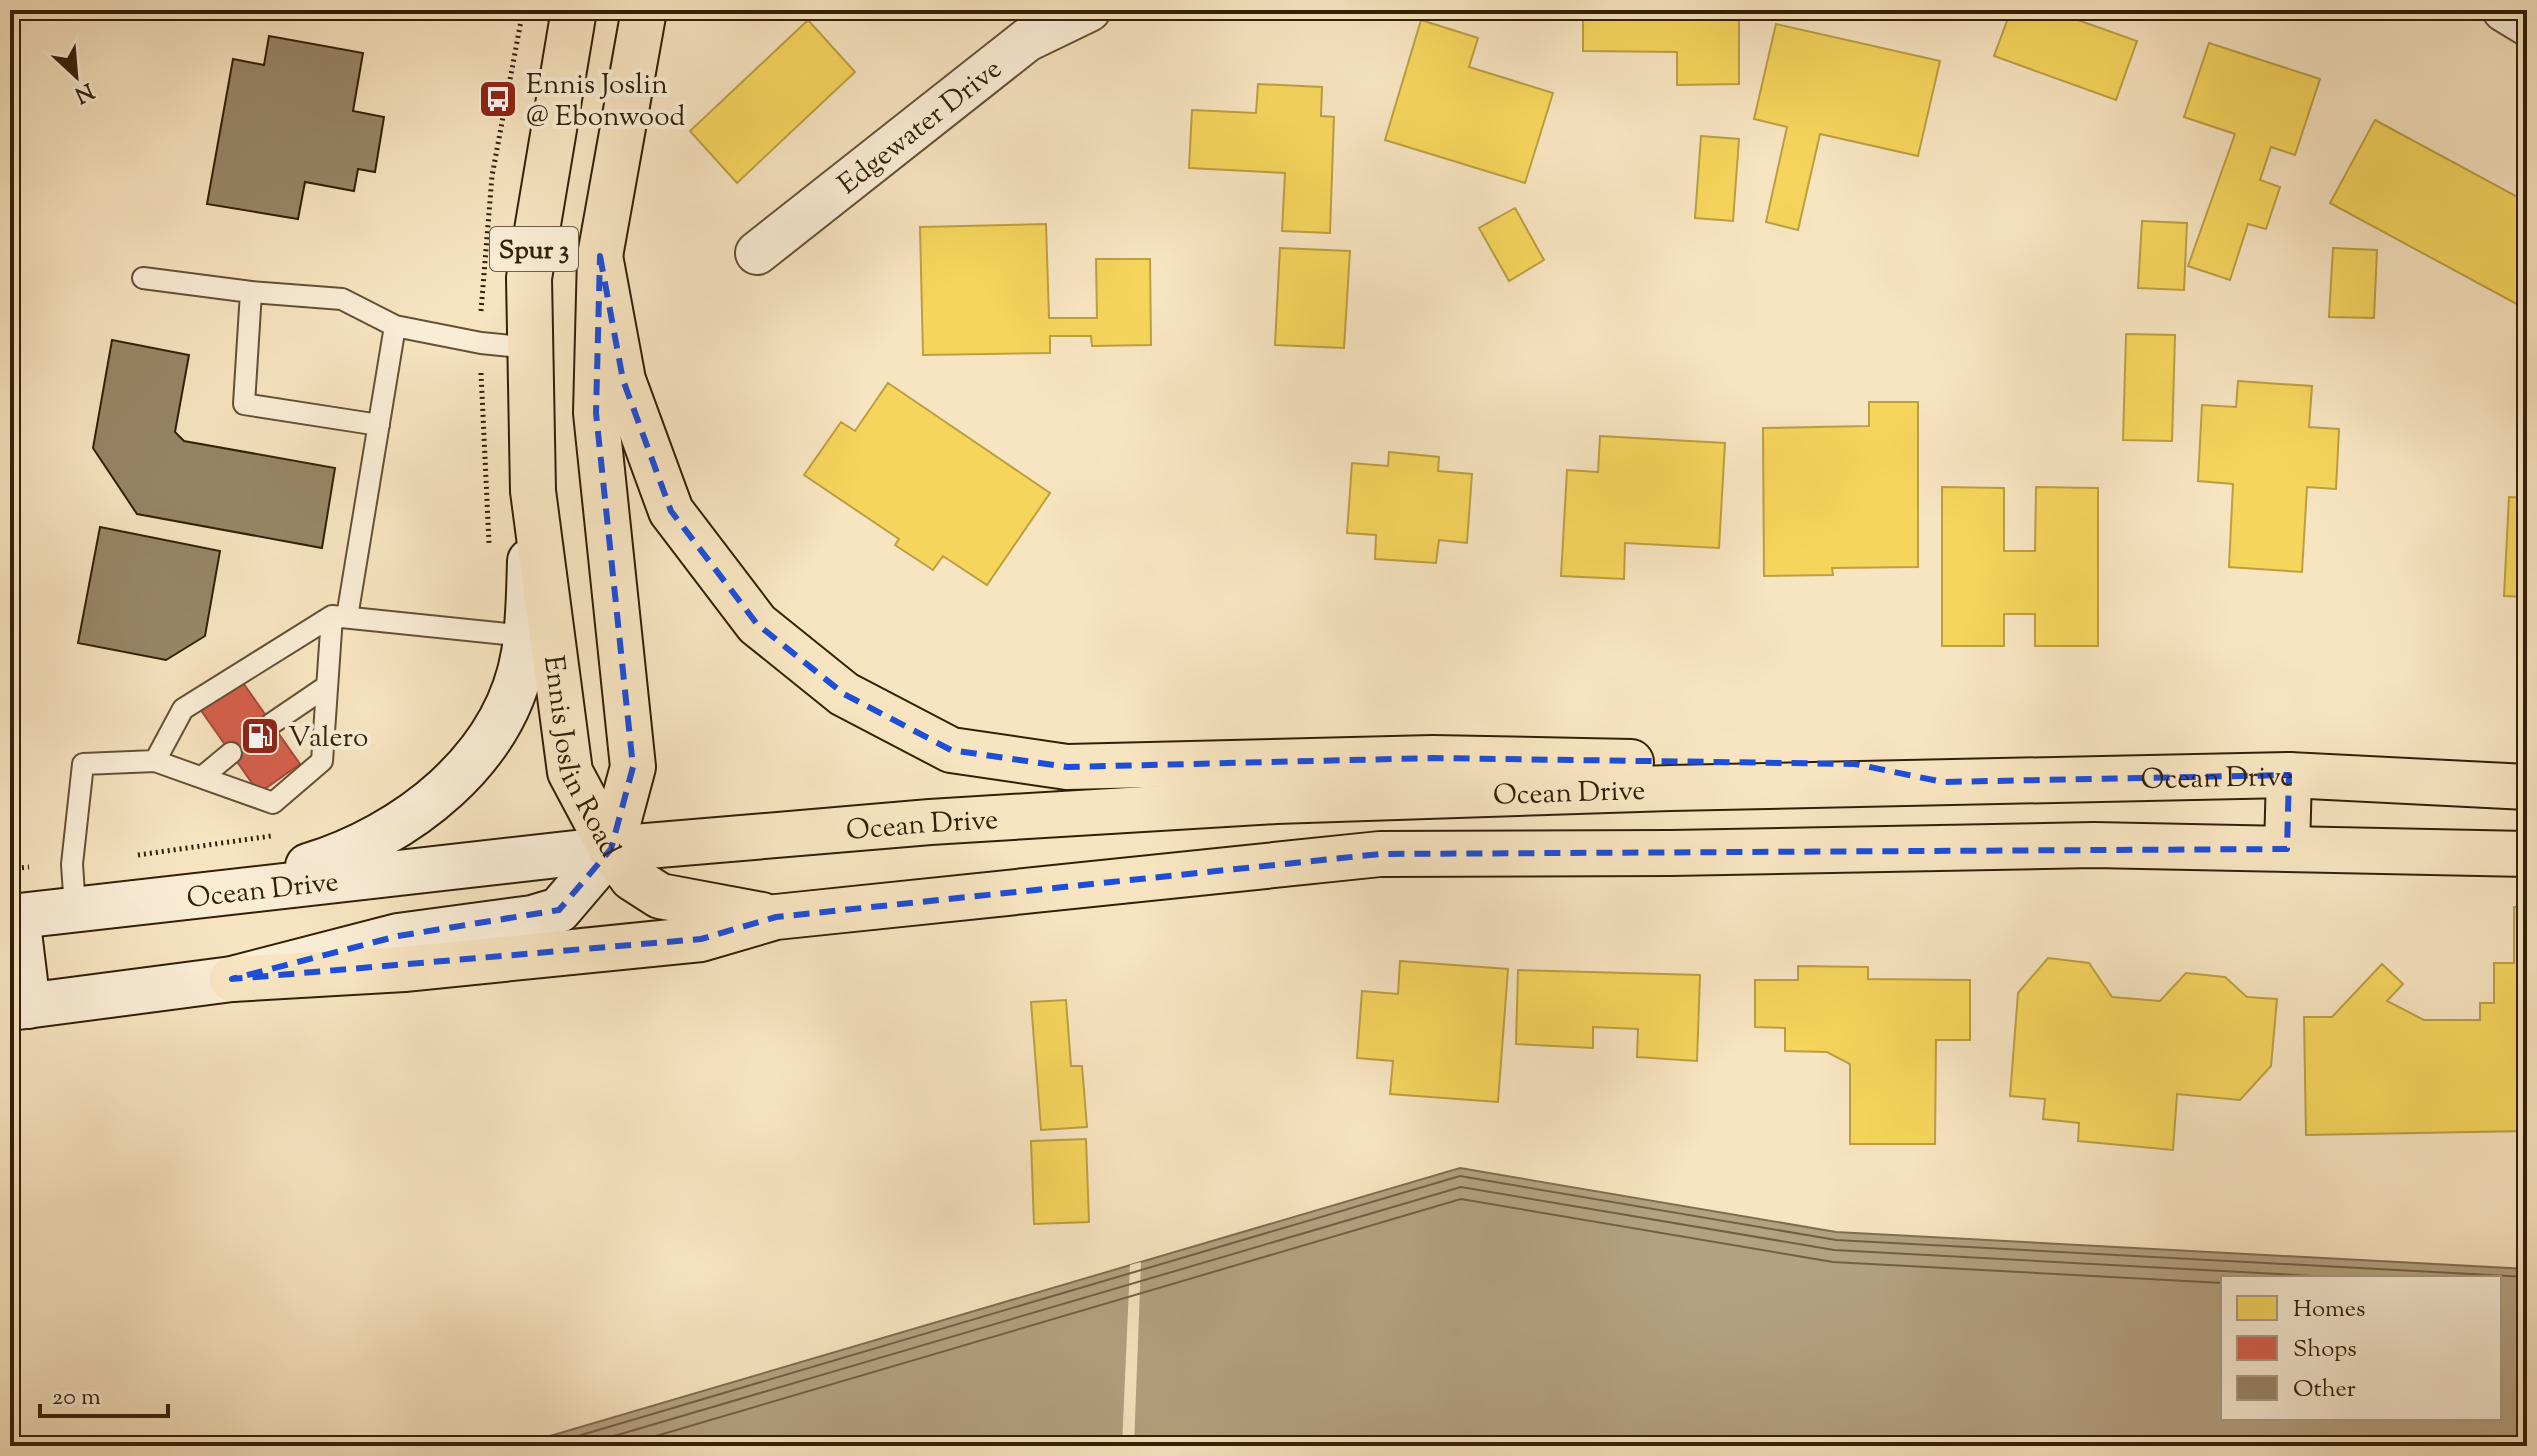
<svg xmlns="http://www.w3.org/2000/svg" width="2537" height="1456" viewBox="0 0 2537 1456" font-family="'Sorts Mill Goudy',serif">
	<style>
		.water { fill: #b4a181; stroke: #806d50; stroke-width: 2; fill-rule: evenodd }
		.pier { fill: #f7e4c0 }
		.homes { fill: #f6d55c; stroke: #bb9f42; stroke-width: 2 }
		.shops { fill: #d6604d; stroke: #a54d38; stroke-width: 2 }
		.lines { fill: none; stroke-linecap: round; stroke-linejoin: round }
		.shore { stroke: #736044; stroke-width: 2 }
		.building { fill: #988667; stroke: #322006; stroke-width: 2 }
		.service-casing { stroke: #635134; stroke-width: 24 }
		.minor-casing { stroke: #635134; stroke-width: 46 }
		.secondary-casing { stroke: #322006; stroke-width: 48 }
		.primary-casing { stroke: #322006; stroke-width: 48 }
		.path { stroke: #322006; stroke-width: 5; stroke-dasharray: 2 4; stroke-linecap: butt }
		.service { stroke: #faedd6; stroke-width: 20 }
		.minor { stroke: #faedd6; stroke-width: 42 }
		.secondary { stroke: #faedd6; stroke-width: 44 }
		.primary { stroke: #f7e4c0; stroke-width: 44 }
		.marked { fill: none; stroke: #1d4ed8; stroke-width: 6; stroke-dasharray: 16 10; stroke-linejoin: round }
		.labels { text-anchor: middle; stroke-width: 8; stroke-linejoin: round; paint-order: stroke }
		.shield { fill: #faedd6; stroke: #6e5e44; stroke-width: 2 }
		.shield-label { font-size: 26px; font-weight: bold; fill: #322006 }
		.poi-label { font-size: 28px; fill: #322006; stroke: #faedd6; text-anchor: start }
		.street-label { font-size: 28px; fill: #322006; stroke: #faedd6 }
	</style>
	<rect width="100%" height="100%" fill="#f7e4c0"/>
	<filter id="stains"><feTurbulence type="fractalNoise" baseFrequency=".0025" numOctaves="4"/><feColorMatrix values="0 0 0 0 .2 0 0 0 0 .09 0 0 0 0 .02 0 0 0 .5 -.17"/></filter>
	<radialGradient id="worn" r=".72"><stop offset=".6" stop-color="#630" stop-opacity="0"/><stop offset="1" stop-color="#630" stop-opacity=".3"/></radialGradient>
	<path class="water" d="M 1460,1168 L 1836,1232 L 2527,1269 L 2527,1446 L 516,1446 ZM 2223,1278 L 2499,1278 L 2499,1418 L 2223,1418 Z"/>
	<path class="pier" d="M 1141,1262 L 1134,1446 L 1122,1446 L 1130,1265 Z"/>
	<path class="homes" d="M 1583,10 L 1739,10 L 1739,84 L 1677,85 L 1677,52 L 1583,51 Z
		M 2011,10 L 2050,10 L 2137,41 L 2116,100 L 1994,56 Z
		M 808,20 L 855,72 L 737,183 L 690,131 Z
		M 1421,20 L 1478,38 L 1469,67 L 1553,93 L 1525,183 L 1385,140 Z
		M 1776,24 L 1940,61 L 1918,156 L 1820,134 L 1798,230 L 1766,222 L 1787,127 L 1754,119 Z
		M 2209,43 L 2320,79 L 2295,155 L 2271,147 L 2260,180 L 2280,187 L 2266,229 L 2248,224 L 2230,280 L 2188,266 L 2235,134 L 2184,117 Z
		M 1258,84 L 1322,87 L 1321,116 L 1334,117 L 1330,233 L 1282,231 L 1285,173 L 1189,168 L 1192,110 L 1256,113 Z
		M 2375,120 L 2527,202 L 2526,309 L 2330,203 Z
		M 1701,136 L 1739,139 L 1733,221 L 1695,218 Z
		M 1515,208 L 1544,260 L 1509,281 L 1479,228 Z
		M 2142,221 L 2187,223 L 2184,290 L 2138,288 Z
		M 1046,224 L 1049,318 L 1097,318 L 1096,259 L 1150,259 L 1151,345 L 1092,346 L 1091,336 L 1050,336 L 1050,353 L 923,355 L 920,227 Z
		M 1280,248 L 1350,251 L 1344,348 L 1275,345 Z
		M 2333,248 L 2377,250 L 2374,318 L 2329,317 Z
		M 2126,334 L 2175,335 L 2172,441 L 2123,440 Z
		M 2238,381 L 2312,386 L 2309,427 L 2339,429 L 2336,489 L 2307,487 L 2302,572 L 2229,567 L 2233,484 L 2198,481 L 2202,405 L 2236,407 Z
		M 888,383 L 1050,493 L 987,585 L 943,556 L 933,570 L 895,545 L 899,539 L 804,475 L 841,422 L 855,431 Z
		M 1869,402 L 1918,402 L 1918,567 L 1832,568 L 1833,575 L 1764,576 L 1763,428 L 1869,426 Z
		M 1600,436 L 1725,443 L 1719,548 L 1625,543 L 1624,579 L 1561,576 L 1567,470 L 1598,472 Z
		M 1389,452 L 1439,457 L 1438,471 L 1472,474 L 1467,543 L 1439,540 L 1436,563 L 1375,559 L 1376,535 L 1347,533 L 1352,463 L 1388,466 Z
		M 1942,487 L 2004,488 L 2004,551 L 2035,551 L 2036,487 L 2098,488 L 2098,646 L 2035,646 L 2035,614 L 2004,614 L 2004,646 L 1942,646 Z
		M 2509,497 L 2527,498 L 2527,597 L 2504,596 Z
		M 2514,907 L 2527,907 L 2527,1131 L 2306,1135 L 2304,1017 L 2332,1017 L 2382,964 L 2403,984 L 2387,1001 L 2424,1020 L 2480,1020 L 2480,1003 L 2494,1003 L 2494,963 L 2514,963 Z
		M 2048,958 L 2089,963 L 2112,997 L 2160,1001 L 2186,973 L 2225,977 L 2247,997 L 2277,999 L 2271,1066 L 2240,1100 L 2177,1094 L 2173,1150 L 2078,1141 L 2079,1123 L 2043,1119 L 2045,1099 L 2010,1096 L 2018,993 Z
		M 1400,961 L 1508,969 L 1498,1102 L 1390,1094 L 1393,1061 L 1357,1058 L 1362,991 L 1398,994 Z
		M 1798,966 L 1868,967 L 1868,979 L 1970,980 L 1970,1040 L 1936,1040 L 1935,1144 L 1850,1144 L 1850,1064 L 1827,1052 L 1785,1051 L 1785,1028 L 1755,1027 L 1755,980 L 1798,980 Z
		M 1518,970 L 1700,975 L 1697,1061 L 1637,1057 L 1638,1029 L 1593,1027 L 1593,1048 L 1516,1044 Z
		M 1066,1000 L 1071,1066 L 1082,1066 L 1087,1127 L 1041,1130 L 1031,1002 Z
		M 1086,1139 L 1089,1222 L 1034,1224 L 1031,1141 Z"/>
	<path class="shops" d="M 241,680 L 300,764 L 259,793 L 200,709 Z"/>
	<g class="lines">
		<path class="shore" d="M 544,1446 L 1460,1176 L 1836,1240 L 2527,1277
			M 580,1446 L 1461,1187 L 1834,1250 L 2351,1278
			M 622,1446 L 1461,1199 L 1833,1262 L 2223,1283"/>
	</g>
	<path class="building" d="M 269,36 L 363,53 L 353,111 L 384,117 L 375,172 L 358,169 L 354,191 L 305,182 L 298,219 L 207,204 L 233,59 L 264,65 Z
		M 112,340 L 189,355 L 175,432 L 184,441 L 335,468 L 322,548 L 137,514 L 93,448 Z
		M 100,527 L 220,551 L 205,636 L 166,660 L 78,643 Z"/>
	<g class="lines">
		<defs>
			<path id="service" d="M 143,278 L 251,292
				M 379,425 L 244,404 L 251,292 L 342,299 L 395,326
				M 347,617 L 395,326 L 481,343 L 531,348
				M 271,724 L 324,688
				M 155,761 L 183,709 L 332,616
				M 202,777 L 231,753
				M 75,909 L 72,864 L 83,764 L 155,761 L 273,803 L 322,761 L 332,616 L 526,636"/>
			<g id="minor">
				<path d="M 2504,10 L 2527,24"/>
				<path id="s1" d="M 757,253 L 1027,40 L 1089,10"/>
			</g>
			<g id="secondary">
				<path d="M 308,866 C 406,836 506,760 524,653 C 529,623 529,592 530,561"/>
				<path d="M 17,916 L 28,1006"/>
				<path id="s2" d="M 10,917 L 611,849"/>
				<path d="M 10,1008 L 232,979 L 398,936 L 532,918 L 559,910 L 611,849"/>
			</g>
			<g id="primary">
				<path id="s3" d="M 574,10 L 529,278 L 533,491 L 570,772 L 611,849 L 632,878 L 660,896 L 762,915"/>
				<path d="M 600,256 L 623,380 L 671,511 L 757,624 L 844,694 L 951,750 L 1067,767 L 1433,758 L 1631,762"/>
				<path id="s4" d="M 611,849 L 930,822 L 1276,801 L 1670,788 L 2289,775 L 2527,787"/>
				<path d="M 611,849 L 633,767 L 596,413 L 600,256 L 644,10"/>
				<path d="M 2287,849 L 2289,775"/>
				<path d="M 232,979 L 404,969 L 701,939 L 776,917 L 1380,854 L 1671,853 L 2094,845 L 2527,854"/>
			</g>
		</defs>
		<use href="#service" class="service-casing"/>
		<use href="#minor" class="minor-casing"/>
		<use href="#secondary" class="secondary-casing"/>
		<use href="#primary" class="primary-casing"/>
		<path class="path" d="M 481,311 L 492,176 L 523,10
			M 481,373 L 489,543
			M 138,855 L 271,836
			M 10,869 L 29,867"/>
		<use href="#service" class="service"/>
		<use href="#minor" class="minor"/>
		<use href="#secondary" class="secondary"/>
		<use href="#primary" class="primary"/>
	</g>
	<path class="marked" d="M 600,256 L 623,380 L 671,511 L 757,624 L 844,694 L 951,750 L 1067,767 L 1433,758 L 1855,764 L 1943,782 L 2289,775 L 2287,849 L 1380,854 L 776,917 L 701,939 L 232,979 L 398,936 L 559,910 L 611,849 L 633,767 L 596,413 Z"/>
	<defs>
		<symbol id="bus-square" viewBox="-11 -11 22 22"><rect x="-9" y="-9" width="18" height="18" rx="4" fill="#8f2418" stroke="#faedd6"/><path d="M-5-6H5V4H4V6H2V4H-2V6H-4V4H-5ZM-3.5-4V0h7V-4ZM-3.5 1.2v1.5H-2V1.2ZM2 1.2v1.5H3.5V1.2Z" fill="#fff"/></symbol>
		<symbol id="fuel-square" viewBox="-11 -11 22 22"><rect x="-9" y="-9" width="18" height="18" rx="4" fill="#8f2418" stroke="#faedd6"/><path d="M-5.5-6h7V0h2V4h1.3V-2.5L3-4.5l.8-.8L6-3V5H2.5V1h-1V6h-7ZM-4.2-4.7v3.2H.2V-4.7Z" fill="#fff"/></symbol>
	</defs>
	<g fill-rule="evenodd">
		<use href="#bus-square" x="476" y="77" width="44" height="44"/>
		<use href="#fuel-square" x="238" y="714" width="44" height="44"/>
	</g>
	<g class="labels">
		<rect class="shield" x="490" y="227" width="88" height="44" rx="6"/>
		<g class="shield-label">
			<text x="534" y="258">Spur 3</text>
		</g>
		<g class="poi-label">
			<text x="526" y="93">Ennis Joslin<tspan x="526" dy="32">@ Ebonwood</tspan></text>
			<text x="288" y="746">Valero</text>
		</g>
		<g class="street-label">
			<text dy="10" stroke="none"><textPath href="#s1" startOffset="206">Edgewater Drive</textPath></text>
			<text dy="10" stroke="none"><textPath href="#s3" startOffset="756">Ennis Joslin Road</textPath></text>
			<text dy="10" stroke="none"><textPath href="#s4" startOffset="1608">Ocean Drive</textPath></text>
			<text dy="10" stroke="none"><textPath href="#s4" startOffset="960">Ocean Drive</textPath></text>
			<text dy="10" stroke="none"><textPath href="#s4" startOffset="312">Ocean Drive</textPath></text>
			<text dy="10" stroke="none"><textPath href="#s2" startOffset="254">Ocean Drive</textPath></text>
		</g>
	</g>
	<rect width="2537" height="1456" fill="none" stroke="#f7e4c0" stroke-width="40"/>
	<rect x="12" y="12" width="2513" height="1432" fill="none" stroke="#322006" stroke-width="4"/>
	<rect x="20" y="20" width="2497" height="1416" fill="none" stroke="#322006" stroke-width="2"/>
	<rect x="2221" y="1276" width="280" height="144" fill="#faedd6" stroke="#aa9b83" stroke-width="2"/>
	<rect x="2237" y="1296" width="40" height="24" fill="#f6d55c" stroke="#aa9b83" stroke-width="2"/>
	<text x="2293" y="1316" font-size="24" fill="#322006">Homes</text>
	<rect x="2237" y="1336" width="40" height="24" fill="#d6604d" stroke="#aa9b83" stroke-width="2"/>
	<text x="2293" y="1356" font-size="24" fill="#322006">Shops</text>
	<rect x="2237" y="1376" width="40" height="24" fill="#988667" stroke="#aa9b83" stroke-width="2"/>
	<text x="2293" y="1396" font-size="24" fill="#322006">Other</text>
	<g transform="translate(76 76) rotate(154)" stroke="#faedd6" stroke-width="6" paint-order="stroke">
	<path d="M0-6L14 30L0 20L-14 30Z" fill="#322006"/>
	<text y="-12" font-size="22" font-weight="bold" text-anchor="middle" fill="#322006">N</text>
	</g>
	<path d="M40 1404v12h128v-12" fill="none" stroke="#322006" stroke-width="4"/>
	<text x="52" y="1404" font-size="24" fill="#322006" stroke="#faedd6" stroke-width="6" paint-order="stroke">20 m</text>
	<rect width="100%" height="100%" filter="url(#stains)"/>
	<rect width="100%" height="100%" fill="url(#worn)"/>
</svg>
